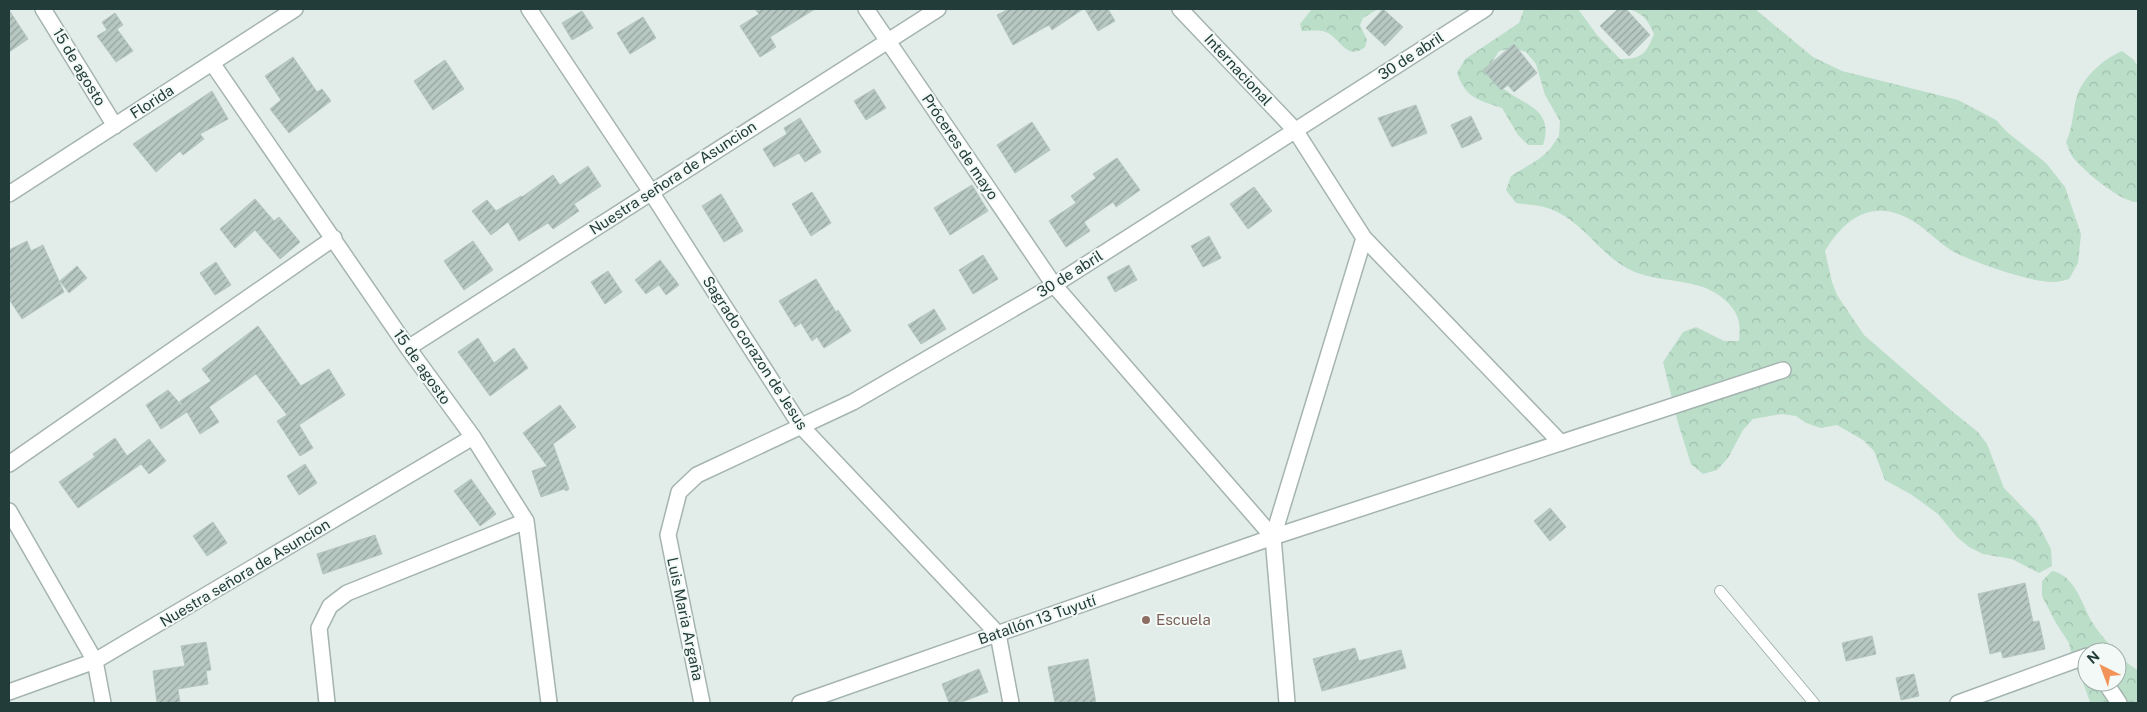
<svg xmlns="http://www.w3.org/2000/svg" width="2147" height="712" viewBox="0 0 2147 712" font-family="'Public Sans',sans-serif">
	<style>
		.forest { fill: url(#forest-crowns); fill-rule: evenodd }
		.building { fill: url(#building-hatch); stroke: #b4c6c1 }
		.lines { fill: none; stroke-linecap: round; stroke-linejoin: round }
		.service-casing { stroke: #a5b4b1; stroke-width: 12 }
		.minor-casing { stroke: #a5b4b1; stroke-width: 18 }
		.service { stroke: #fff; stroke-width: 10 }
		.minor { stroke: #fff; stroke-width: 15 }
		.education-dot { fill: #8d6e63; stroke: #f3f9f6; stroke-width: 2 }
		.labels { text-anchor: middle; stroke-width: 4; stroke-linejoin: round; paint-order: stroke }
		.street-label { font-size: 15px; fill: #223d39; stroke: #f3f9f6 }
		.education-label { font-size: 15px; fill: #785e54; stroke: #f3f9f6; text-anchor: start }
	</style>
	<defs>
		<pattern id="forest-crowns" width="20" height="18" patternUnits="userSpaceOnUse" patternTransform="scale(1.25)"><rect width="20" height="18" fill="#bbdec9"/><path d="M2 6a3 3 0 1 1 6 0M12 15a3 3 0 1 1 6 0" fill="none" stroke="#a0bfad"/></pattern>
		<pattern id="building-hatch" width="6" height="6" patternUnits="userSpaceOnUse" patternTransform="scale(1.25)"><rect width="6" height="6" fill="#b7c7c2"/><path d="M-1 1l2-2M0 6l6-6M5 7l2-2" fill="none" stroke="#94a39f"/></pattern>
	</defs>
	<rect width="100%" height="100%" fill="#e2ece9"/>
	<path class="forest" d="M 1312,9 L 1378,9 L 1363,18 L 1360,25 L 1367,40 L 1365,47 C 1345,63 1340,34 1322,31 C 1316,30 1308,31 1302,31 L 1300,24 Z
		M 1524,9 L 1578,9 L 1597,35 L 1620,59 C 1642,59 1646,54 1654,34 C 1648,20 1643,13 1628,9 L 1755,9 L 1813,57 L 1842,71 L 1958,100 L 1996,120 L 2007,132 L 2046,163 L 2065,187 L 2081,234 L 2078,263 L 2069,279 C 2064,280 2059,282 2054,282 C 2029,282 1979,264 1956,253 C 1943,246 1931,234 1919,225 C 1879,197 1848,213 1825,251 L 1832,282 L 1837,295 L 1864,335 L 1953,412 L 1978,432 L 1987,444 L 2004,488 L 2037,522 L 2051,549 L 2052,566 L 2039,573 L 2012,559 L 1983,554 L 1969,547 L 1957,537 L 1938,514 L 1912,495 L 1885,480 L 1874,451 L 1863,440 L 1837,425 L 1821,428 L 1806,423 L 1796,416 L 1782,414 L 1753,419 L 1743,430 L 1728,458 L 1717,470 L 1703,474 L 1691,464 L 1678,423 L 1663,362 L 1683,332 L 1696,327 L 1724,341 L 1739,341 C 1741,323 1739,313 1725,300 C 1700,277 1665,284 1635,272 C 1603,259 1587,226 1557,212 C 1544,205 1530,205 1516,203 L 1506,190 L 1511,176 L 1539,159 L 1550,149 L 1559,136 L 1560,121 L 1545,95 L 1536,64 L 1526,52 L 1513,48 L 1499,51 L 1491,64 C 1492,69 1492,75 1495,79 C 1511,105 1557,102 1543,145 L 1528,145 L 1518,135 L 1502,108 C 1479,100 1466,99 1457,73 L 1465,59 L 1519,23 Z
		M 2122,51 L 2134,60 L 2138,67 L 2138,202 C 2123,204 2081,169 2072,156 C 2069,152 2068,146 2066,142 C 2074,126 2072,109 2078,93 C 2085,75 2105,58 2122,51 Z
		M 2052,571 C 2076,575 2082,607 2094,625 C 2101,636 2126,665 2138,670 L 2138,703 L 2090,702 L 2080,674 L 2074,667 L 2069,643 L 2056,623 L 2042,596 L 2042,581 ZM 2087,652 L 2117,652 L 2117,682 L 2087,682 Z"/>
	<path class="building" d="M 755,9 L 815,9 L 770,37 L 776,47 L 760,57 L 740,26 L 759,14 Z
		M 1009,9 L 1083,9 L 1052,30 L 1049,25 L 1013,45 L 997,15 Z
		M 1085,9 L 1108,9 L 1115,21 L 1098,31 Z
		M 1383,9 L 1403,27 L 1385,46 L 1366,28 Z
		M 1618,9 L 1626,9 L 1650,35 L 1629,56 L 1600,26 Z
		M 9,10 L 28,39 L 9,52 Z
		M 582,11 L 593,28 L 572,40 L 562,23 Z
		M 115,13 L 123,25 L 117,29 L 133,51 L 116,62 L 97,36 L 107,30 L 102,22 Z
		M 643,17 L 656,38 L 630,54 L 617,33 Z
		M 1514,44 L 1537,73 L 1514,92 L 1508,85 L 1501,90 L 1483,70 Z
		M 293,57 L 317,92 L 322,89 L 331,101 L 289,133 L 270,109 L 281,100 L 265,76 Z
		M 445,60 L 464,89 L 433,110 L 414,81 Z
		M 874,89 L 886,108 L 866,120 L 854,101 Z
		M 212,91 L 228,119 L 200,134 L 204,139 L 183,155 L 180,151 L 156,172 L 133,144 Z
		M 1416,105 L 1427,133 L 1392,147 L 1378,118 Z
		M 1471,116 L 1482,139 L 1462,148 L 1451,125 Z
		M 800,118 L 821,152 L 805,162 L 799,153 L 774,167 L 763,149 L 787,134 L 784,128 Z
		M 1032,122 L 1050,150 L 1015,173 L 997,145 Z
		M 1117,158 L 1140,190 L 1116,207 L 1113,202 L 1084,222 L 1090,231 L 1066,247 L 1049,221 L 1076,203 L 1071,196 L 1096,178 L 1093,174 Z
		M 588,166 L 601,186 L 574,204 L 579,211 L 553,229 L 548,223 L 519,241 L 508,222 L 491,235 L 472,211 L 487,200 L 496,211 L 521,196 L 522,197 L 553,175 L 560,185 Z
		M 972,185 L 988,211 L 950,235 L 934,208 Z
		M 1254,187 L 1272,211 L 1248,229 L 1230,204 Z
		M 812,192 L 831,223 L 811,236 L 792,204 Z
		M 721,194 L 743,231 L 724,242 L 702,206 Z
		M 255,199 L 274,221 L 279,217 L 300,242 L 280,259 L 255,230 L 235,248 L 220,229 Z
		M 1209,236 L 1221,258 L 1203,267 L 1191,246 Z
		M 27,241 L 31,251 L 43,245 L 64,292 L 22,319 L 9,299 L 9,250 Z
		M 473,241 L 493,270 L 464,290 L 444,261 Z
		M 983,255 L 998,279 L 973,294 L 959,270 Z
		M 660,260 L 679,285 L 666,295 L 659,285 L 646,294 L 635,280 Z
		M 216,262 L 231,285 L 215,295 L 200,273 Z
		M 1129,265 L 1137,280 L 1115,292 L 1107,277 Z
		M 77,266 L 87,278 L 69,293 L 60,281 Z
		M 608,271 L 622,292 L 605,304 L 591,282 Z
		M 816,279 L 836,312 L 838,310 L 851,331 L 824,348 L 817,337 L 812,341 L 801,323 L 795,327 L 779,301 Z
		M 934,309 L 946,329 L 921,344 L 908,325 Z
		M 258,326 L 301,386 L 329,369 L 345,395 L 299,425 L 313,448 L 300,456 L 277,421 L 287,415 L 256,374 L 209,407 L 219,422 L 200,434 L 187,412 L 161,429 L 146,405 L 168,390 L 183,407 L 180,401 L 211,381 L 202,369 Z
		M 478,338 L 494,363 L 514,348 L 528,368 L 490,396 L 458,352 Z
		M 560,405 L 576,427 L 553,444 L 569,489 L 566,491 L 564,489 L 541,497 L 532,471 L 547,466 L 523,433 Z
		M 115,438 L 127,456 L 149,439 L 166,461 L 149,474 L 141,464 L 78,508 L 59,482 L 95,457 L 93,454 Z
		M 305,464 L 317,483 L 299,495 L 287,476 Z
		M 471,479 L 496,514 L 480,526 L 454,491 Z
		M 1550,508 L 1566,527 L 1550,541 L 1534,521 Z
		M 213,522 L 227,543 L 207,556 L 193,536 Z
		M 375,535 L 382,554 L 323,574 L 317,554 Z
		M 2025,583 L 2033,622 L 2039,621 L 2045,649 L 2003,658 L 2001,651 L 1990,654 L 1978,594 Z
		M 1872,636 L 1876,654 L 1846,661 L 1842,643 Z
		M 206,642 L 211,670 L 206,671 L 208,684 L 178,689 L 180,703 L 157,703 L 153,671 L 185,666 L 181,646 Z
		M 1355,648 L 1359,661 L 1401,650 L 1406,668 L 1322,691 L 1313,659 Z
		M 1088,659 L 1096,703 L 1055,703 L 1048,667 Z
		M 979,669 L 988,692 L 959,703 L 949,703 L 942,684 Z
		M 1914,674 L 1919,696 L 1901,700 L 1896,678 Z"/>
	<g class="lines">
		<defs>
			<path id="service" d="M 1720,591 L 1814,703"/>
			<path id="minor" d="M 43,9 L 115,126
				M 529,9 L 651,192 L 800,425 L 998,634 L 1011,703
				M 866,9 L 1054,285 L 1273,537
				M 1180,9 L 1295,130 L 1364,238 L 1273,537 L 1287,703
				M 212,63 L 408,348 L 473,437 L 526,521 L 549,703
				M 9,194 L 295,9
				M 1364,238 L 1561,443
				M 408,348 L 938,9
				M 9,464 L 334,238
				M 9,511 L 95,661 L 103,703
				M 2105,682 L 2119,703
				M 9,692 L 95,661 L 473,437
				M 327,703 L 319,628 L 330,606 L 347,593 L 526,521
				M 702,703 L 668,535 L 679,492 L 697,475 L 853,402 L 1054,285 L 1485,9
				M 800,703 L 1273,537 L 1783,370
				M 1958,703 L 2087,656"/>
		</defs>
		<use href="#service" class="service-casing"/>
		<use href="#minor" class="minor-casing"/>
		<use href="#service" class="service"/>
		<use href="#minor" class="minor"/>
	</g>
	<circle class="education-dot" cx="1146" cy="620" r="5"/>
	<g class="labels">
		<g class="street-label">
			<text transform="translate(1411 56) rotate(-33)" y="5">30 de abril</text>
			<text transform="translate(79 67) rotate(59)" y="5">15 de agosto</text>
			<text transform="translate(1238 70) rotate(47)" y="5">Internacional</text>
			<text transform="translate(152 102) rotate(-33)" y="5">Florida</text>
			<text transform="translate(960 147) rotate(56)" y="5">Próceres de mayo</text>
			<text transform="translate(673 178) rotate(-33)" y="5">Nuestra señora de Asuncion</text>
			<text transform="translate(1070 274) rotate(-32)" y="5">30 de abril</text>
			<text transform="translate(755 353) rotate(57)" y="5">Sagrado corazon de Jesus</text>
			<text transform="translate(422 367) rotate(55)" y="5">15 de agosto</text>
			<text transform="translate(245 573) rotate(-31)" y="5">Nuestra señora de Asuncion</text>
			<text transform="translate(685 619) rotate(78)" y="5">Luis Maria Argaña</text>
			<text transform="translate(1037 620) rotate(-19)" y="5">Batallón 13 Tuyutí</text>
		</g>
		<g class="education-label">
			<text x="1156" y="625">Escuela</text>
		</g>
	</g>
	<rect width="2147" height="712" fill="none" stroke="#223d39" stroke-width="20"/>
	<g transform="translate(2102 667) rotate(318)"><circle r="24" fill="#f3f9f6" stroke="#9faeaa"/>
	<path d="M0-4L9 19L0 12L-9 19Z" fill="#f2935a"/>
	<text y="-8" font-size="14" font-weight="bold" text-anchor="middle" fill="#223d39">N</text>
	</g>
</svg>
